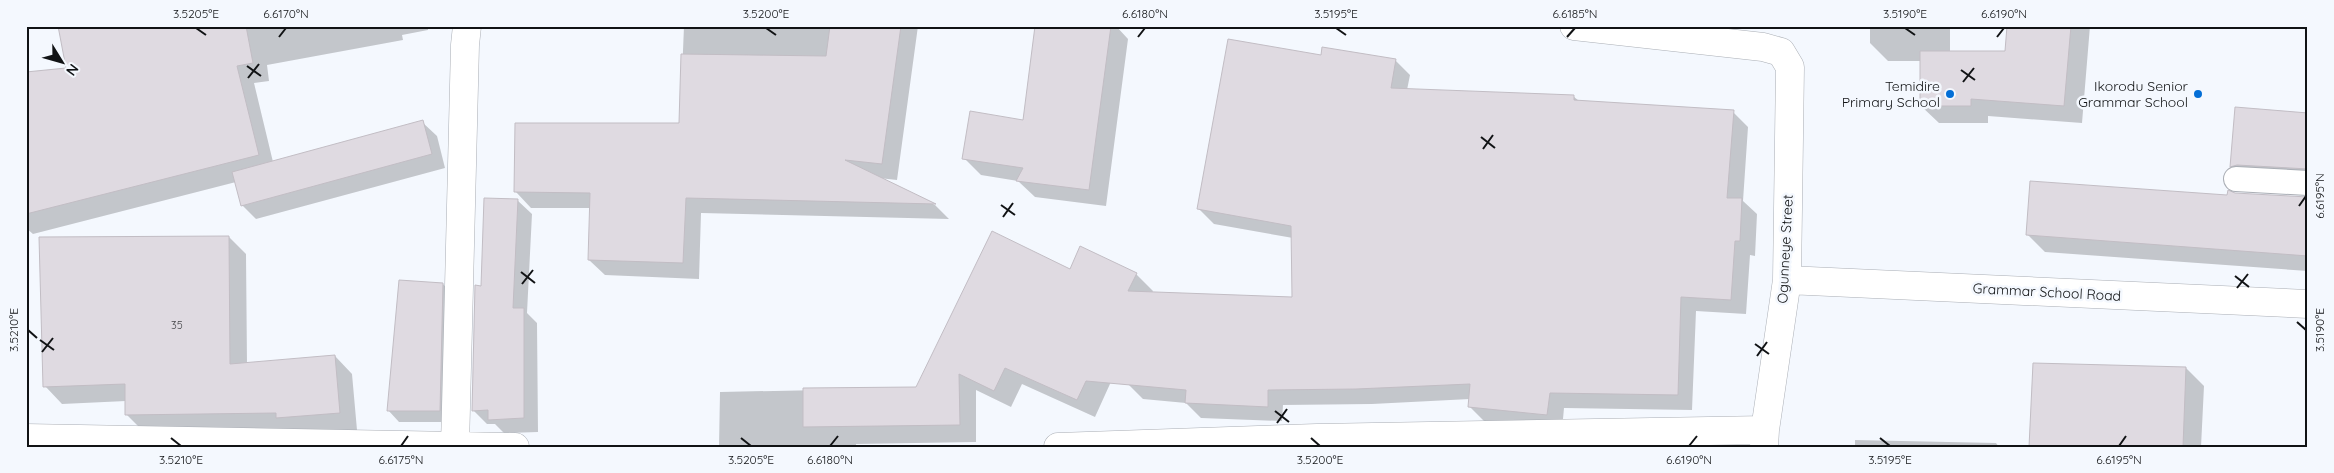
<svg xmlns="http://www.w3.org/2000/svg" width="2334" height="473" viewBox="0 0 2334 473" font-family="Quicksand,sans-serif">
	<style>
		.shadow { fill: #0003 }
		.building { fill: #dfdae1; stroke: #c2bdc4 }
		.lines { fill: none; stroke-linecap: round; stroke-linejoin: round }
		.lane-casing { stroke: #aaaeb5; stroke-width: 26 }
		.street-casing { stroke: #aaaeb5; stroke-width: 29 }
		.lane { stroke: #fff; stroke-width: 24 }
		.street { stroke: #fff; stroke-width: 28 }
		.ticks { fill: none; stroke: #111315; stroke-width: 2 }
		.poi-dot { fill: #036ed6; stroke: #f4f8fe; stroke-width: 2 }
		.labels { text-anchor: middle; stroke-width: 5; stroke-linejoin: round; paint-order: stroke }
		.number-label { font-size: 11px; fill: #444548 }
		.poi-label { font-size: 14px; fill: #111315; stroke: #f4f8fe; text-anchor: end }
		.street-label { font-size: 14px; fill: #111315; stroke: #f4f8fe }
		.neatline { fill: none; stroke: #111315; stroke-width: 2 }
		.ticks-label { font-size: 12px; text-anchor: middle; fill: #111315 }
	</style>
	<rect width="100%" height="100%" fill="#f4f8fe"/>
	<path class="shadow" d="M 60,26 L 428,26 L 428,30 L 402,35 L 403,40 L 267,65 L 269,81 L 254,83 L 273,162 L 422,122 L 437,136 L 445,168 L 256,219 L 242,205 L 236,182 L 33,234 L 26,228 L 26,73 L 67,69 Z
		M 684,26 L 918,26 L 897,180 L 879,178 L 935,205 L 949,219 L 701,213 L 699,279 L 605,275 L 589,260 L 591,208 L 531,208 L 516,192 L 680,124 Z
		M 1037,26 L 1116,26 L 1128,39 L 1106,206 L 1035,197 L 1018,181 L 981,175 L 964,158 L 1024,121 Z
		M 1870,26 L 1950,26 L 1950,52 L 2006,53 L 2009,26 L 2090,26 L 2082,123 L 1988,116 L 1988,123 L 1939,123 L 1921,106 L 1922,61 L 1888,61 L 1870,43 Z
		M 1322,57 L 1395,60 L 1410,75 L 1407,90 L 1573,96 L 1579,101 L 1733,112 L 1748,127 L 1743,201 L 1757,214 L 1755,256 L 1750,255 L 1746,314 L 1696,311 L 1692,410 L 1564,408 L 1562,430 L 1484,421 L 1469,406 L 1470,399 L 1372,404 L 1283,405 L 1282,421 L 1201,418 L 1186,403 L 1143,399 L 1128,384 L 1129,342 L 1095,417 L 1022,384 L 1011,407 L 976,390 L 976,442 L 856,444 L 856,447 L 719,447 L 720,392 L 917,388 L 1070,271 L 1136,274 L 1153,291 L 1152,293 L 1293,299 L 1293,238 L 1214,224 L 1199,209 Z
		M 2308,114 L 2308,185 L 2248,184 L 2231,166 Z
		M 2235,194 L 2308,198 L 2308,271 L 2045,252 L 2027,234 Z
		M 517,200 L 532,214 L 527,313 L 537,323 L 538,432 L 504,433 L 495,424 L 487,424 L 473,410 L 482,287 Z
		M 229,237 L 246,254 L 247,364 L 335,356 L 352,374 L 357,430 L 295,435 L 144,432 L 126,414 L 126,401 L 62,404 L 45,386 Z
		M 443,284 L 454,296 L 451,422 L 399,422 L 388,410 Z
		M 2186,368 L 2204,386 L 2201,447 L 2030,447 Z
		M 1855,440 L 1996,443 L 1999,447 L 1855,447 Z"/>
	<path class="building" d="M 58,26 L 246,26 L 253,63 L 237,66 L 259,155 L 26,214 L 26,72 L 66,68 Z
		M 830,26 L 901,26 L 882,164 L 845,160 L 936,204 L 686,198 L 683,263 L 588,260 L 590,193 L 514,192 L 515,123 L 679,123 L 681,54 L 826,56 Z
		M 1035,26 L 1111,26 L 1089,190 L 1016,181 L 1023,168 L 962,159 L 970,111 L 1023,120 Z
		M 2007,26 L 2071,26 L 2064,106 L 1971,99 L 1971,106 L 1920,106 L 1920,51 L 2005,51 Z
		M 1228,39 L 1321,55 L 1322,47 L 1396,59 L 1391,88 L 1574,95 L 1574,100 L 1734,110 L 1727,198 L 1742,198 L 1740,241 L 1735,241 L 1731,300 L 1681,297 L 1678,395 L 1550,393 L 1547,415 L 1468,407 L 1470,384 L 1356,389 L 1268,390 L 1268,407 L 1185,403 L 1186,390 L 1086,381 L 1077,400 L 1005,368 L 994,391 L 959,374 L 960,425 L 803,427 L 803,388 L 916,387 L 992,231 L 1070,269 L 1080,246 L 1137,273 L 1128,291 L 1292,297 L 1291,226 L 1197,209 Z
		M 2235,107 L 2308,113 L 2308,169 L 2237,165 L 2230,167 Z
		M 423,120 L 432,154 L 241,206 L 232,172 Z
		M 2030,181 L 2227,195 L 2228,190 L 2235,193 L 2308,197 L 2308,256 L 2026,235 Z
		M 484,198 L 518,199 L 513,308 L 524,308 L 524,418 L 488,420 L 488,410 L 472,411 L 475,285 L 481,286 Z
		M 229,236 L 230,364 L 335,355 L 340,413 L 276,418 L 276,413 L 125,415 L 125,384 L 43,387 L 39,237 Z
		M 399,280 L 443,283 L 440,411 L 387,411 Z
		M 2033,363 L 2186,367 L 2183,447 L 2029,447 Z"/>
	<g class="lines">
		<defs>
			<path id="lane" d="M 2236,179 L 2308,183"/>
			<path id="street" d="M 1574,26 L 1763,47 L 1781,52 L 1790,67 L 1787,280 L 1765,430 L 1764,447
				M 1787,280 L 2308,304
				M 26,438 L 515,447
				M 455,447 L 465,45 L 467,26
				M 1058,447 L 1317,438 L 1765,430"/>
		</defs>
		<use href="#lane" class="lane-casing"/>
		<use href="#street" class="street-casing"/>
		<use href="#lane" class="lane"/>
		<use href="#street" class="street"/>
	</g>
	<path class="ticks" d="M 196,28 L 206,35M 766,28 L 776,35M 1336,28 L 1346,35M 1905,28 L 1915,35M 279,37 L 286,28M 1138,37 L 1145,28M 1567,37 L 1575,28M 1997,37 L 2004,28M 247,66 L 261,76M 1961,70 L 1975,80M 248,78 L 259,64M 1963,82 L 1974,68M 1481,137 L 1495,148M 1483,149 L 1493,135M 1001,205 L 1015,215M 2299,206 L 2306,196M 1003,217 L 1013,203M 521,272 L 535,283M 2235,276 L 2249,287M 522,284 L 533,270M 2237,288 L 2248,274M 2297,322 L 2306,330M 28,330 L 37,338M 40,340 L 54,350M 1755,344 L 1769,354M 42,352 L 53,338M 1757,356 L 1767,342M 1275,411 L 1289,422M 1277,423 L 1287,409M 171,438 L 181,446M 741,438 L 751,446M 1311,438 L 1320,446M 1880,438 L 1890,446M 401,446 L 408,436M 830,446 L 838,436M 1689,446 L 1697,436M 2119,446 L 2126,436"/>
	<g class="poi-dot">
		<circle cx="1950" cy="94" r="5"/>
		<circle cx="2198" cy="94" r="5"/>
	</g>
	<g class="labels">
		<g class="number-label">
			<text x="177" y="329">35</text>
		</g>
		<g class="poi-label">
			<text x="1940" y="91">Temidire<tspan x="1940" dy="16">Primary School</tspan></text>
			<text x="2188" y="91">Ikorodu Senior<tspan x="2188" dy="16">Grammar School</tspan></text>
		</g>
		<g class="street-label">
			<text transform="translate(1785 249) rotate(-87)" y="5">Ogunneye Street</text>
			<text transform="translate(2047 292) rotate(3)" y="5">Grammar School Road</text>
		</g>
	</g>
	<rect width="2334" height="473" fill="none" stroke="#f4f8fe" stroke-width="55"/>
	<g transform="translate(62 62) rotate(127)" stroke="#f4f8fe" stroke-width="4" paint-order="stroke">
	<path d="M0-4L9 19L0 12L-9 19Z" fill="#111315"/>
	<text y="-8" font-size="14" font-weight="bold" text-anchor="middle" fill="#111315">N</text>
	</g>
	<rect x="28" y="28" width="2278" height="418" class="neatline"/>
	<g class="ticks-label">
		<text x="196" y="18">3.5205°E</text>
		<text x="286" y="18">6.6170°N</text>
		<text x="766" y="18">3.5200°E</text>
		<text x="1145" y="18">6.6180°N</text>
		<text x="1336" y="18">3.5195°E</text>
		<text x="1575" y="18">6.6185°N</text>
		<text x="1905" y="18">3.5190°E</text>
		<text x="2004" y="18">6.6190°N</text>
		<text transform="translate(2320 196) rotate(-90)" y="4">6.6195°N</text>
		<text transform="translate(2320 330) rotate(-90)" y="4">3.5190°E</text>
		<text transform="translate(14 330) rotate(-90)" y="4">3.5210°E</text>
		<text x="181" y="464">3.5210°E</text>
		<text x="401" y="464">6.6175°N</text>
		<text x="751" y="464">3.5205°E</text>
		<text x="830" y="464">6.6180°N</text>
		<text x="1320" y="464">3.5200°E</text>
		<text x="1689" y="464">6.6190°N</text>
		<text x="1890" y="464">3.5195°E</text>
		<text x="2119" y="464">6.6195°N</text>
	</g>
</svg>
